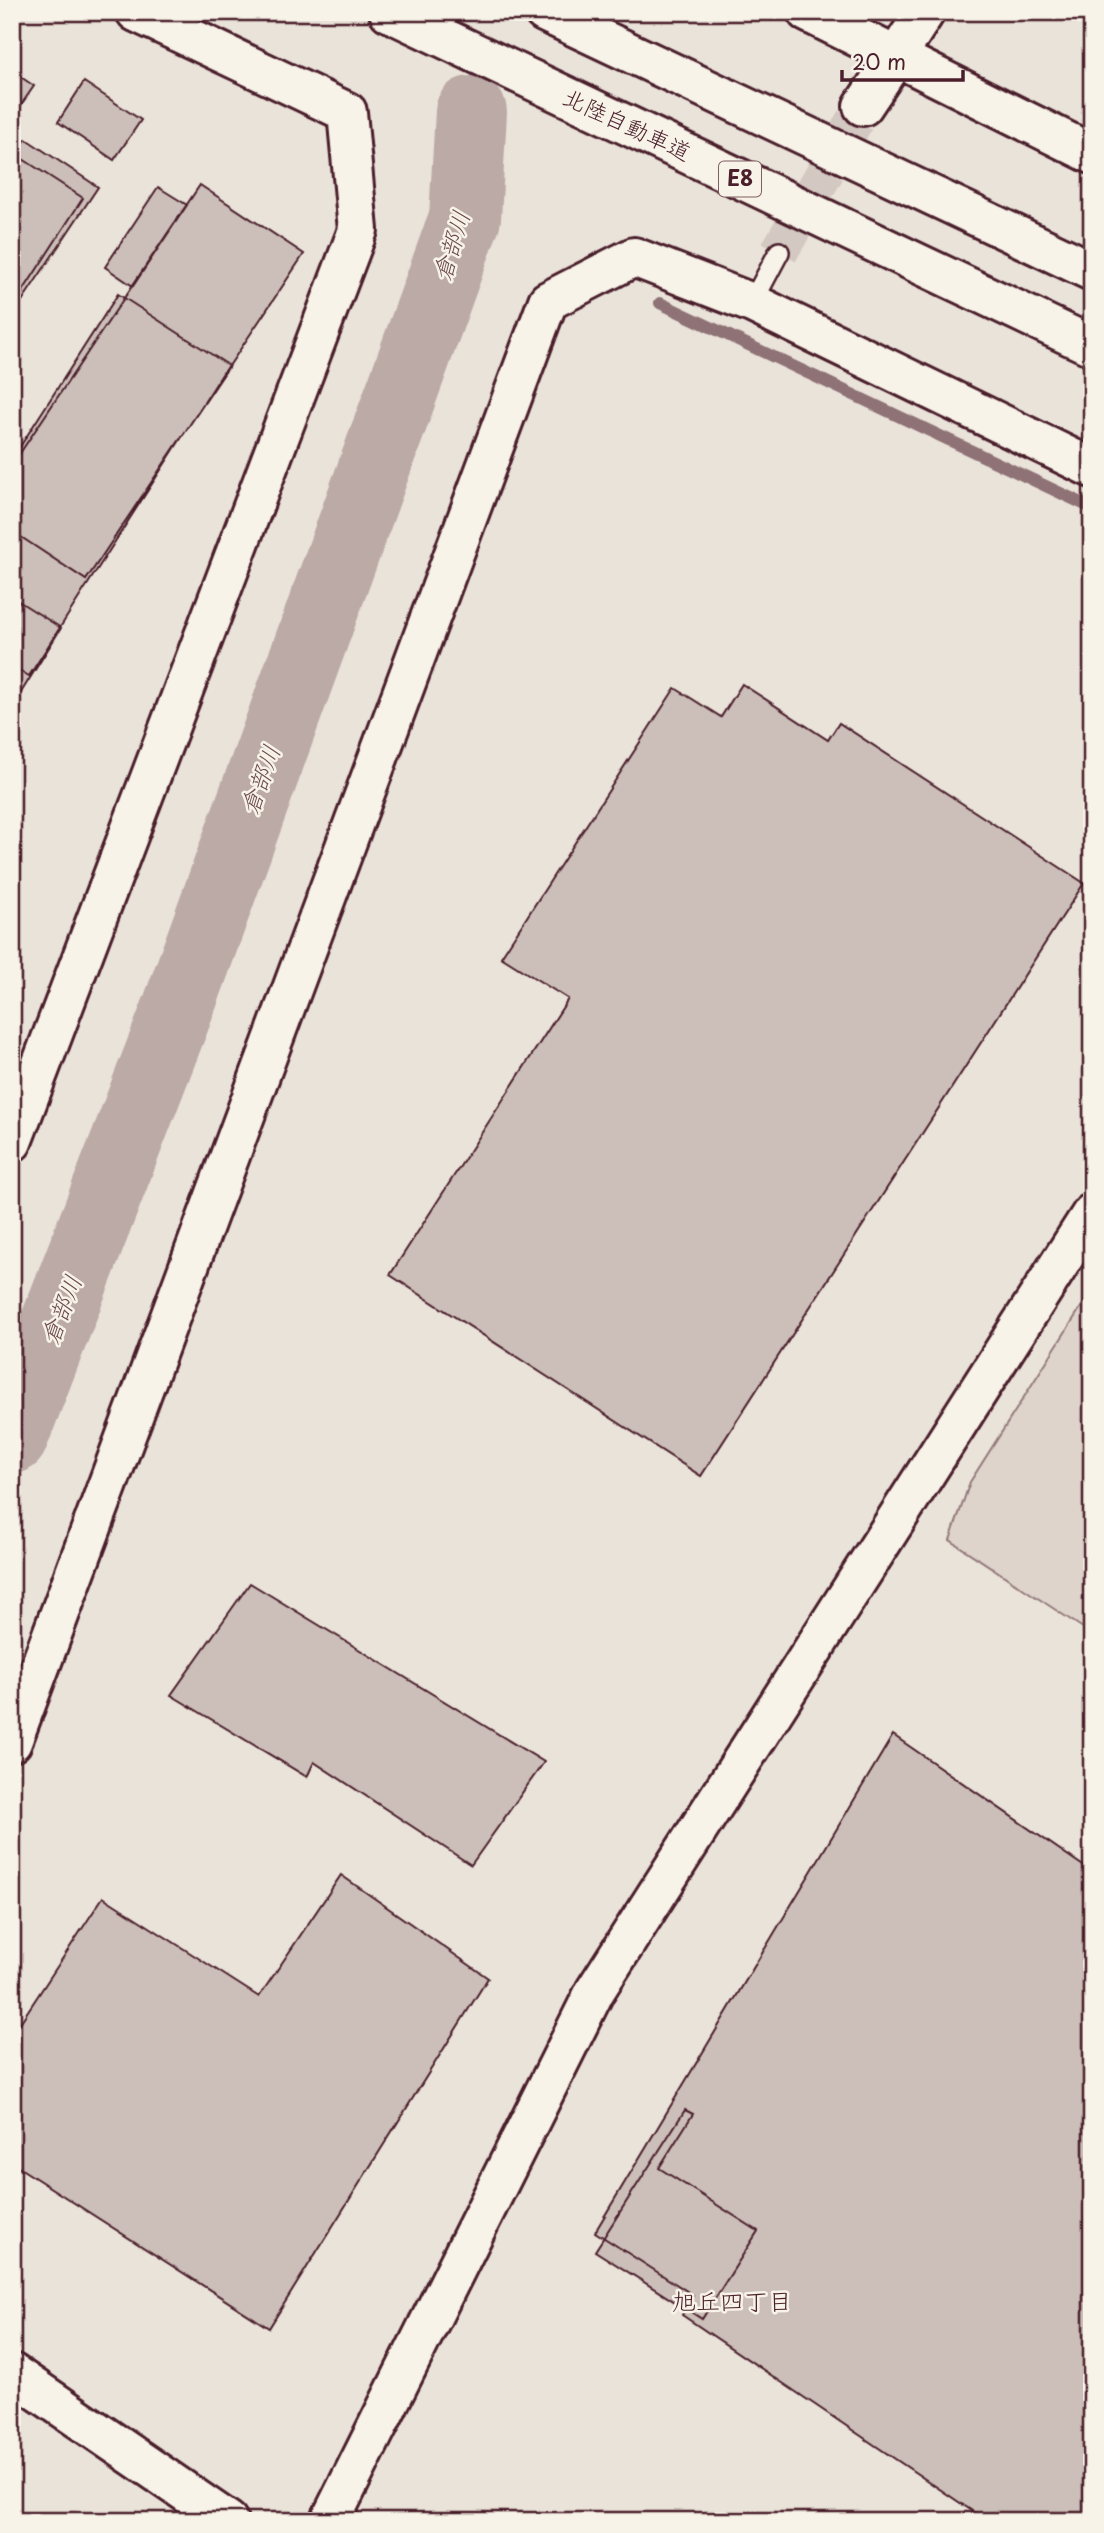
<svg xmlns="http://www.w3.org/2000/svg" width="1104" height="2533" viewBox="0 0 1104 2533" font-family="'Playpen Sans','Klee One',sans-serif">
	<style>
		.built { fill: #eae3da }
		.green { fill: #ded4cc; stroke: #947a7c; stroke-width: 2 }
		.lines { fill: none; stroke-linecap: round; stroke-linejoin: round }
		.stream { stroke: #8e7275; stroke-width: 12 }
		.river { stroke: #bcaaa7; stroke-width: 72 }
		.building { fill: #ccbfb9; stroke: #4a1f2b; stroke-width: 2 }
		.minor-tunnel { stroke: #d4c9c2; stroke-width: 38; stroke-dasharray: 38 19; stroke-linecap: butt }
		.service-casing { stroke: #4a1f2b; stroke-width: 24 }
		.minor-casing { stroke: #4a1f2b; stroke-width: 44 }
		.tertiary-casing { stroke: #4a1f2b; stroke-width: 44 }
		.motorway-casing { stroke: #4a1f2b; stroke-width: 44 }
		.service { stroke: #f7f3e8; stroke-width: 19 }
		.minor { stroke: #f7f3e8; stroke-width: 38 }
		.tertiary { stroke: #f7f3e8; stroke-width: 38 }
		.motorway { stroke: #f7f3e8; stroke-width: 38 }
		.labels { text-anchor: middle; stroke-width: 5; stroke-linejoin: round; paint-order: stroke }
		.shield { fill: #f7f3e8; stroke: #7e5f64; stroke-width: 2 }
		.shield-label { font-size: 21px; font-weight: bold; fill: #4a1f2b }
		.street-label { font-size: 23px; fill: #4a1f2b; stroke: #f7f3e8 }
		.water-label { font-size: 24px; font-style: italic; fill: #6c4950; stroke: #f7f3e8 }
		.neighbourhood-label { font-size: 24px; fill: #4a1f2b; stroke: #f7f3e8 }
	</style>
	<rect width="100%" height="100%" fill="#f7f3e8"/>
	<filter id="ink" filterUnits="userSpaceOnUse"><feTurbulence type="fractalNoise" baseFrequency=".0143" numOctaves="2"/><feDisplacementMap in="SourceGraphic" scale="14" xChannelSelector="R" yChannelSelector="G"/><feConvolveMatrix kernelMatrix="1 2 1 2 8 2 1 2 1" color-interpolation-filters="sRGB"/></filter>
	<g filter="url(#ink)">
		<path class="built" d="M 12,12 L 1092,12 L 1092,2521 L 12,2521 Z"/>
		<path class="green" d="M 1092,1290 L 1092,1634 L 950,1540 L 970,1482 Z"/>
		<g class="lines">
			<path class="stream" d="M 660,303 L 1092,508"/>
			<path class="river" d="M 12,1438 L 177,1011 L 465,218 L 471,112"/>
		</g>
		<path class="building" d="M 12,71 L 34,86 L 12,118 Z
			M 84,82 L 141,120 L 114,160 L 58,122 Z
			M 26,139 L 98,187 L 12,316 L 12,159 Z
			M 12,152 L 83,198 L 12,308 Z
			M 200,185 L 304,254 L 86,580 L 12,531 L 12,465 Z
			M 158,187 L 187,205 L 133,286 L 105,267 Z
			M 118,294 L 228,365 L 29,676 L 12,666 L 12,459 Z
			M 12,597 L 61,628 L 12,707 Z
			M 742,684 L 828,740 L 839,723 L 1084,883 L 701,1476 L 390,1275 L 568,999 L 501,957 L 675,688 L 721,717 Z
			M 250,1583 L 544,1762 L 471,1865 L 314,1762 L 307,1777 L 171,1695 Z
			M 893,1735 L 1092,1872 L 1092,2521 L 987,2521 L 682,2315 L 693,2295 L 595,2232 Z
			M 341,1875 L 488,1978 L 269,2328 L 12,2163 L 12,2035 L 103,1897 L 259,1997 Z
			M 685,2110 L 693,2114 L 659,2168 L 758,2231 L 702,2319 L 595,2251 Z"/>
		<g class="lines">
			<path class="minor-tunnel" d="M 779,252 L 863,106"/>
			<defs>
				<path id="service" d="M 752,303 L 779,252"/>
				<path id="minor" d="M 807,12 L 1092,154
					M 863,106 L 896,57
					M 12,1142 L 358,230 L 347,112 L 136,12"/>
				<path id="tertiary" d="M 896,57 L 925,12
					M 12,1742 L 548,301 L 634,257 L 752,303 L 1092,468
					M 12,2373 L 228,2521
					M 330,2521 L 595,1991 L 1092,1213"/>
				<path id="motorway" d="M 389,12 L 1092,346
					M 544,12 L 1092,271"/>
			</defs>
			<use href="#service" class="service-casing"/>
			<use href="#minor" class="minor-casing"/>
			<use href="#tertiary" class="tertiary-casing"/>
			<use href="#motorway" class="motorway-casing"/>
			<use href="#service" class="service"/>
			<use href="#minor" class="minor"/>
			<use href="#tertiary" class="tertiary"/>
			<use href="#motorway" class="motorway"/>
		</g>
	</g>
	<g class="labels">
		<rect class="shield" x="719" y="161.5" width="42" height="35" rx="5"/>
		<g class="shield-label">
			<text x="740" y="186">E8</text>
		</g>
		<g class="street-label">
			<text transform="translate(627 125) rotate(25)" y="8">北陸自動車道</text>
		</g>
		<g class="water-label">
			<text transform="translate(452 246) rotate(-73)" y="8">倉部川</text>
			<text transform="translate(261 780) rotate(-70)" y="8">倉部川</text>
			<text transform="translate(62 1310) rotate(-69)" y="8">倉部川</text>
		</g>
		<g class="neighbourhood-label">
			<text x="732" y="2310">旭丘四丁目</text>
		</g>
	</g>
	<rect width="1104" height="2533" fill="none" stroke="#f7f3e8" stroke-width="42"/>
	<rect x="21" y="21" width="1062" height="2491" fill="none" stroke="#4a1f2b" stroke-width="2.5" filter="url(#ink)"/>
	<path d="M842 70v10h121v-10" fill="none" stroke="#4a1f2b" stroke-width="3.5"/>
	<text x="852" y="70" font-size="21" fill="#4a1f2b" stroke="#f7f3e8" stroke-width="5" paint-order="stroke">20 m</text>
</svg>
